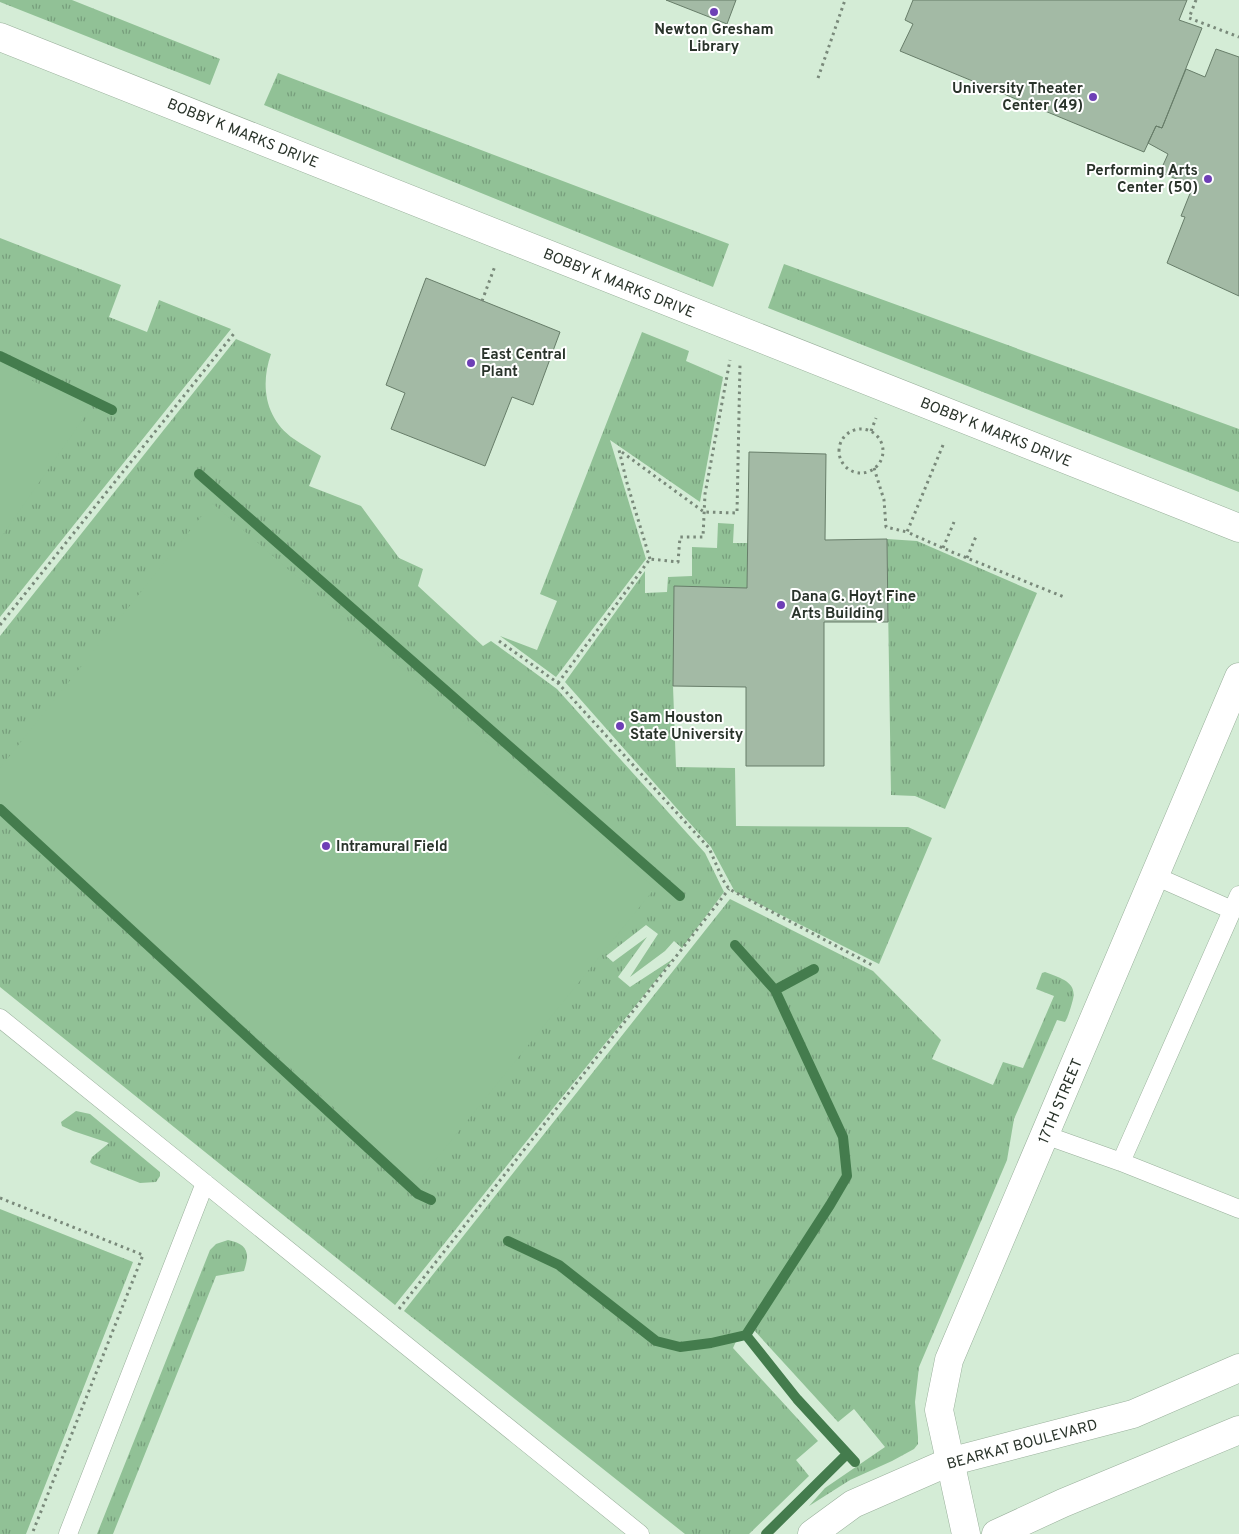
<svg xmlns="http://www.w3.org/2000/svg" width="1239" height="1534" viewBox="0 0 1239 1534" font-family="Overpass,sans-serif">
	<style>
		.grass { fill: url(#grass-tufts) }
		.garden { fill: #91c196 }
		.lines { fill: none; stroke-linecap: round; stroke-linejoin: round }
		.stream { stroke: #447c4d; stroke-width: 10 }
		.building { fill: #a3baa5; stroke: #677d69 }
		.service-casing { stroke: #99b09b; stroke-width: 19 }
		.minor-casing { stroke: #99b09b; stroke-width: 29 }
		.tertiary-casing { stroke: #99b09b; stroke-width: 29 }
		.path { stroke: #79897a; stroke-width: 3; stroke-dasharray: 2.5 4; stroke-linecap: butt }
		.service { stroke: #fff; stroke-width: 18 }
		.minor { stroke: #fff; stroke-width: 28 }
		.tertiary { stroke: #fff; stroke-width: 28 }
		.poi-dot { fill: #6e3fb6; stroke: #fff; stroke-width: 2 }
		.labels { text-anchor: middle; stroke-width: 4; stroke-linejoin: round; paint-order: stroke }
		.poi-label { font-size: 15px; font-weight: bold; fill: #29332a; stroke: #fff; text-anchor: start }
		.street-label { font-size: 15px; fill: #29332a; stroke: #fff }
	</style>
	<defs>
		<pattern id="grass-tufts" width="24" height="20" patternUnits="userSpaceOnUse" patternTransform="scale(1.25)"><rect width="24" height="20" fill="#91c196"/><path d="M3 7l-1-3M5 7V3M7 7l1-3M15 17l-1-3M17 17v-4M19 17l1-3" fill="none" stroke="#769d7b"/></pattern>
	</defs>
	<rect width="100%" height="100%" fill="#d4ecd6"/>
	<path class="grass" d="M 0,0 L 72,0 L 220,59 L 210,85 L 0,2 Z
		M 278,73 L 729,244 L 713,287 L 264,105 Z
		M 0,238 L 121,285 L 109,317 L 147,332 L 159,300 L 231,329 L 0,617 Z
		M 784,264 L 1239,429 L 1239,492 L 768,308 Z
		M 642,332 L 689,351 L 686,361 L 723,377 L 700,502 L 610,440 L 646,559 L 556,677 L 500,636 L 537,650 L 557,601 L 540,594 Z
		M 236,339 L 271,354 C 260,385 265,419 294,439 C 302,445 312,450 321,456 L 309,486 L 361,506 L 399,558 L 423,569 L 418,586 L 483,646 L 491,641 L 557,689 L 705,853 L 724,892 L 682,948 L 674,941 L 665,951 L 630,977 L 658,934 L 646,925 L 606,956 L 613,962 L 647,937 L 618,977 L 630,987 L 673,959 L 395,1305 L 0,987 L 0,636 Z
		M 718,523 L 734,524 L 733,543 L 748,543 L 747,588 L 673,686 L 676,767 L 735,768 L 736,826 L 908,827 L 932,838 L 879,964 L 735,892 L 711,847 L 565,682 L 645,571 L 645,593 L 667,592 L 668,577 L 692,576 L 692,547 L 717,548 Z
		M 887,539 L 917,541 L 1037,593 L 945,809 L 915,796 L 891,795 Z
		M 730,899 L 873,971 L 941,1040 L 932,1059 L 993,1085 L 1003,1062 L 1023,1068 L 1054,996 L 1036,989 L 1042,973 L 1045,972 C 1062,979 1079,982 1072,1003 C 1070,1010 1068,1017 1065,1022 L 1057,1020 L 1014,1119 L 1007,1160 L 919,1367 L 915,1402 L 918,1437 L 918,1444 L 914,1449 L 892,1461 L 850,1480 L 809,1506 L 825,1488 L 885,1447 L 854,1409 L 838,1422 L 752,1328 L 739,1335 L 733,1348 L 818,1441 L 796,1460 L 809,1476 L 749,1534 L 685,1534 L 404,1311 Z
		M 76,1111 L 90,1114 L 160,1172 L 160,1176 L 156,1182 L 140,1183 L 92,1164 L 90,1162 L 92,1157 L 109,1143 L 73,1131 L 62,1126 L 61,1122 Z
		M 0,1209 L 133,1262 L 26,1534 L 0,1534 Z
		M 228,1240 C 248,1244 250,1253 244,1271 L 216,1276 L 113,1534 L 97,1534 L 210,1250 L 216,1244 Z"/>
	<path class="garden" d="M 0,365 L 90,409 L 0,539 Z
		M 212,503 L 655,888 L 417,1183 L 0,803 L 0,768 Z"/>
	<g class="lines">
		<path class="stream" d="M 0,356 L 112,410
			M 199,474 L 680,896
			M 0,809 L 418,1194 L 431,1200
			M 775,990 L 814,969
			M 508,1241 L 559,1265 L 656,1341 L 680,1347 L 711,1343 L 746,1335 L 830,1205 L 847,1176 L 843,1137 L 775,990 L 735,945
			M 746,1335 L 797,1399 L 855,1462
			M 766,1534 L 847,1454"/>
	</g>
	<path class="building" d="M 666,0 L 736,0 L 727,24 Z
		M 913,0 L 1187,0 L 1179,20 L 1202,28 L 1162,128 L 1156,126 L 1144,152 L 900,51 L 913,24 L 905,20 Z
		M 1216,49 L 1239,57 L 1239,296 L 1167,263 L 1185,217 L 1181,216 L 1193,186 L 1160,172 L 1168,154 L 1148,143 L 1156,126 L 1162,128 L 1186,69 L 1205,77 Z
		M 426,278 L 560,332 L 533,405 L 512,397 L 485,466 L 391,429 L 405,393 L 386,385 Z
		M 749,452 L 826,454 L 825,540 L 887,539 L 888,622 L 824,622 L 824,766 L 746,766 L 746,687 L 673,686 L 674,586 L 747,588 Z"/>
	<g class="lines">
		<defs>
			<path id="service" d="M 1155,876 L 1232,910
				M 0,1018 L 640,1534
				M 1045,1135 L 1121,1162 L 1239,1209
				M 1121,1162 L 1239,895
				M 68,1534 L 205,1183"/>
			<path id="minor" d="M 0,37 L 1239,528
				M 966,1534 L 939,1410 L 949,1360 L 1239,677"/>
			<path id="tertiary" d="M 812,1534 L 853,1504 L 949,1462 L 1133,1414 L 1239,1368
				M 996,1534 L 1063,1503 L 1239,1430"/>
		</defs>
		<use href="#service" class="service-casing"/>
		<use href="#minor" class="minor-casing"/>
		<use href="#tertiary" class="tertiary-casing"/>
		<path class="path" d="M 1196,0 L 1189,18 L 1239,37
			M 818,78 L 845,0
			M 482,301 L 495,266
			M839 451a22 22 0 1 1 44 0a22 22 0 1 1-44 0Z
			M 871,431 L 876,418
			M 943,445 L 907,532 L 952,552 L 1064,597
			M 874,468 L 884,500 L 886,527 L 907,532
			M 943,548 L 954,522
			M 967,558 L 977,534
			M 650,559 L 627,483 L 619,450 L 704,512 L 737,513 L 740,364
			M 0,625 L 236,331
			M 499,641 L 558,683 L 709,848 L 723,880 L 729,889 L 872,965
			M 558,683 L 650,559 L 678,562 L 680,537 L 703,537 L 705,494 L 730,360
			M 0,1198 L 143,1255 L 32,1534
			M 399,1309 L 729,889"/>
		<use href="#service" class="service"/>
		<use href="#minor" class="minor"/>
		<use href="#tertiary" class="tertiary"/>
	</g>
	<g class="poi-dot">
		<circle cx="714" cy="12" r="5"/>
		<circle cx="1093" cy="97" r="5"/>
		<circle cx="1208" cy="179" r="5"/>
		<circle cx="471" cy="363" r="5"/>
		<circle cx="781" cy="605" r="5"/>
		<circle cx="620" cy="726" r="5"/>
		<circle cx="326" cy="846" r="5"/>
	</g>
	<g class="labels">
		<g class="poi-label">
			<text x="714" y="34" text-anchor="middle">Newton Gresham<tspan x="714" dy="17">Library</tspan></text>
			<text x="1083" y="93" text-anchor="end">University Theater<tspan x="1083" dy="17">Center (49)</tspan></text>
			<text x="1198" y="175" text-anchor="end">Performing Arts<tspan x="1198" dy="17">Center (50)</tspan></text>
			<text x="481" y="359">East Central<tspan x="481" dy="17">Plant</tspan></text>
			<text x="791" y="601">Dana G. Hoyt Fine<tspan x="791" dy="17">Arts Building</tspan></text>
			<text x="630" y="722">Sam Houston<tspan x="630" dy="17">State University</tspan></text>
			<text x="336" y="851">Intramural Field</text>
		</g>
		<g class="street-label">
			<text transform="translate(243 133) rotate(22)" y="5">BOBBY K MARKS DRIVE</text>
			<text transform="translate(619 283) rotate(22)" y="5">BOBBY K MARKS DRIVE</text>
			<text transform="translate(996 432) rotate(22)" y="5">BOBBY K MARKS DRIVE</text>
			<text transform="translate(1060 1101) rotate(-67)" y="5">17TH STREET</text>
			<text transform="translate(1022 1444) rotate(-15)" y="5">BEARKAT BOULEVARD</text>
		</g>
	</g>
</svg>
